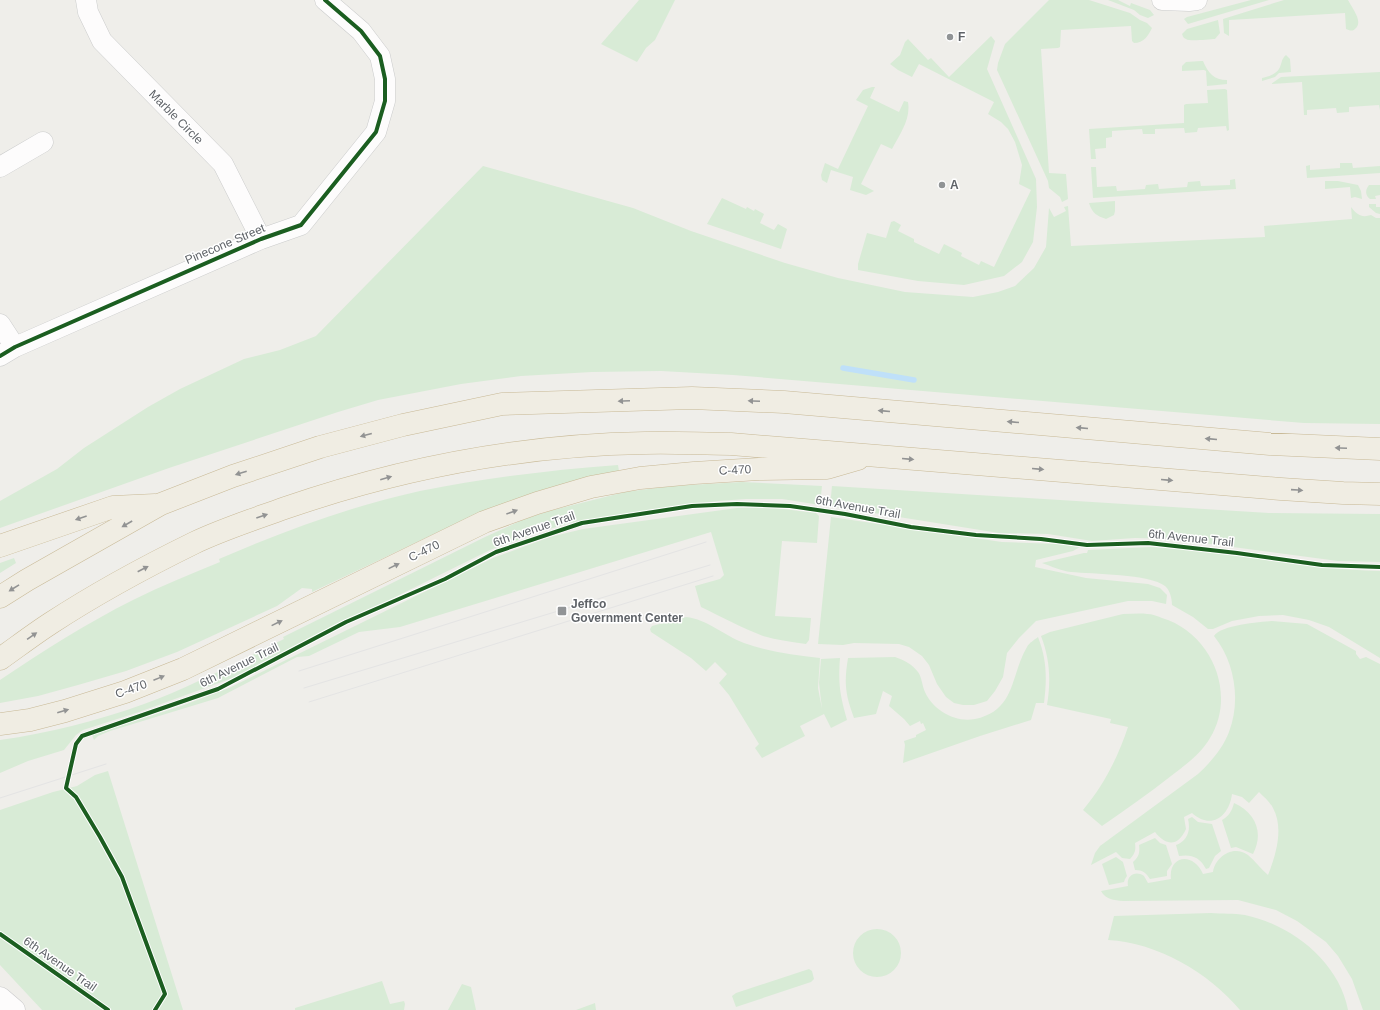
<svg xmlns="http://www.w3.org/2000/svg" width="1380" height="1010" viewBox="0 0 1380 1010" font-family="Helvetica,sans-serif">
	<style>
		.green { fill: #d8ebd6 }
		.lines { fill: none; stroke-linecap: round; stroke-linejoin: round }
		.stream { stroke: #bfe0f9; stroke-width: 5.5 }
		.street-casing { stroke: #cbcccc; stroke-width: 21 }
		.secondary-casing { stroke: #cacacb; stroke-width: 23 }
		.highway-casing { stroke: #c8b996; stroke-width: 23 }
		.street { stroke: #fdfcfc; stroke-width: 20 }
		.secondary { stroke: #fdfcfc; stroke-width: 22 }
		.highway { stroke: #f0ede3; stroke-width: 22 }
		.tram { stroke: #e4e4e4; stroke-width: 1 }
		.cycleway-casing { stroke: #fff; stroke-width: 6 }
		.cycleway { stroke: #1b5e20; stroke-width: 4 }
		.oneway { fill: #929393 }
		.poi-dot { fill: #919496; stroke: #fff; stroke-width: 1.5 }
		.labels { text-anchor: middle; stroke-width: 3; stroke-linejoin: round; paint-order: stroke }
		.poi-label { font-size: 12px; font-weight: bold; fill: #5f6368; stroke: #fff; text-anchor: start }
		.street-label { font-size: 12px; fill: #5f6368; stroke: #fff }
	</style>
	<rect width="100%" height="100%" fill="#efeeea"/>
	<path class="green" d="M 639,0 L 675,0 L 655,40 L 646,48 L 637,62 L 601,44 Z
		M 1049,0 L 1089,0 L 1130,13 L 1140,20 L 1147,23 L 1152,28 C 1148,36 1144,43 1134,43 L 1132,41 L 1131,26 L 1061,30 L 1060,47 L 1058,48 L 1041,49 L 1049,173 L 1066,174 L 1068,199 L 1062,202 L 1060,197 L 1049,188 L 1048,181 L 997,70 L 998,63 L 1005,44 Z
		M 1108,0 L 1118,0 L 1130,6 L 1131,3 L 1150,10 L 1154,15 L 1148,18 L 1140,15 L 1134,10 Z
		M 1251,0 L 1269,0 L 1188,24 L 1184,19 L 1187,17 Z
		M 1284,0 L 1348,0 C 1352,8 1364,22 1355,29 C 1352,32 1349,30 1346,29 L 1345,13 L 1229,20 L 1229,36 L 1224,33 L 1223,19 Z
		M 1218,20 L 1220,33 L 1215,39 C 1209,39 1190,42 1186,39 C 1183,38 1183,36 1182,34 L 1187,29 Z
		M 991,36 L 995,41 L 987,69 L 1036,179 L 1037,207 L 1033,242 L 1022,262 L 1004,276 L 964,285 L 918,281 L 858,270 L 858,264 L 867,233 L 886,238 L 891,222 L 894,221 L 901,225 L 898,231 L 914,239 L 914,242 L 939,254 L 944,244 L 962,253 L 961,256 L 979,265 L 981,261 L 994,267 L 1031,190 L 1019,184 L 1022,165 L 1015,142 L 1008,129 L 1001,122 L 988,114 L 994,102 L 919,64 L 912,77 L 898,70 L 890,64 L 900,55 L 905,42 L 908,39 L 928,60 L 931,58 L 949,77 Z
		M 1286,55 L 1290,59 L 1291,72 L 1279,73 L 1275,77 L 1262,81 L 1262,78 C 1267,77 1275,75 1279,69 C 1282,64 1281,59 1286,55 Z
		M 1201,61 L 1203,61 C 1208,73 1214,80 1227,80 L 1227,84 L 1207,86 L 1206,71 L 1204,70 L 1182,71 L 1182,66 L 1186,62 Z
		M 1380,72 L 1380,110 L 1379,105 L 1349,107 L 1349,112 L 1337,113 L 1336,108 L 1307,110 L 1307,115 L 1304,115 L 1302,82 L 1271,84 L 1281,77 Z
		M 872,87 L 875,87 L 870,98 L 899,112 L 904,101 L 908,102 C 911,119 900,134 892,149 L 881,144 L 861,184 L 874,191 L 866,195 L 850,190 L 853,177 L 831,170 L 827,183 L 822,180 L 821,175 L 825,163 L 838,169 L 868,106 L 856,100 L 863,90 Z
		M 1225,89 L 1227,90 L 1229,130 L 1227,131 L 1226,126 L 1198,128 L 1197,132 L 1185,133 L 1184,128 L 1155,129 L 1155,134 L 1143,134 L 1142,129 L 1112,131 L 1112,137 L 1106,138 L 1106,148 L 1095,149 L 1096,159 L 1091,159 L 1089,129 L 1184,123 L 1184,105 L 1186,104 L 1208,103 L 1207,90 Z
		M 1340,163 L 1352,163 L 1353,168 L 1380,166 L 1380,173 L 1307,178 L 1306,166 L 1310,165 L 1310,170 L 1340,168 Z
		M 483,166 L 633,208 L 691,231 L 785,263 L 838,278 L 905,292 L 973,297 L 998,292 L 1015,286 L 1034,268 L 1046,247 L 1049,208 L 1054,217 L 1066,211 L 1064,207 L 1068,206 L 1071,246 L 1265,237 L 1264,226 L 1352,219 L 1351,207 C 1357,215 1362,218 1371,215 L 1376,218 L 1380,218 L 1380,424 L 1304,423 L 733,375 L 661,371 L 592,372 L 521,376 L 461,384 L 378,400 L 338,412 L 169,468 L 0,528 L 0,501 L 57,469 L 84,448 L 148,407 L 180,389 L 244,359 L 280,350 L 316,336 Z
		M 1091,167 L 1096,167 L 1097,187 L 1116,186 L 1117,191 L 1145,189 L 1146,185 L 1158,184 L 1159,189 L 1187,187 L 1188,182 L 1200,181 L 1201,186 L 1230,185 L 1230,180 L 1235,179 L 1236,189 L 1093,198 Z
		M 1325,181 L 1338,181 L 1358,185 L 1361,191 L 1362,199 L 1355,197 L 1351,198 L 1350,187 L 1325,189 Z
		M 1369,185 L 1380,185 L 1380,195 L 1375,196 L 1376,199 L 1370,199 C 1365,195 1365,190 1369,185 Z
		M 722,198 L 746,209 L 747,207 L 754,211 L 755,209 L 764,214 L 760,223 L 774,230 L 778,224 L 787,229 L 781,249 L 707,224 Z
		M 1115,201 L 1115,211 L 1114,215 L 1106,219 C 1097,216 1092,213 1089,203 Z
		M 1369,204 L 1376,204 L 1376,207 L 1380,207 L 1380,214 L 1376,213 L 1369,207 Z
		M 618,465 L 619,471 L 587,478 L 505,503 L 438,532 L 312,592 L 312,589 L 302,588 L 277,606 L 177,652 L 126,671 L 78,685 L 38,696 L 0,703 L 0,680 C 43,651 87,623 133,600 C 161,586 191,574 220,562 L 219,559 C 284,531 351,506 420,491 C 485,478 551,470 618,465 Z
		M 742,482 L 822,486 L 820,505 L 782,499 L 746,499 L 718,501 L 591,519 L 570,523 L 546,530 L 490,550 L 230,679 L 139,712 L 83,730 L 76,735 L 64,750 L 28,761 L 0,773 L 0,740 C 49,733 97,721 144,704 C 191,687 239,661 284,639 L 283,637 L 485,537 L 527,518 L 553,510 L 625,492 L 672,486 Z
		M 832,486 L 1269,513 L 1380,514 L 1380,562 L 1338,561 L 1173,539 L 1135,538 L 1092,541 L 1048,534 L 999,533 L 830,506 Z
		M 767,507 L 816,513 L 819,516 L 817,543 L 782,541 L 775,616 L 811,618 L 809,640 L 806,644 C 792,642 777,640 763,636 C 742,628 722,617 701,607 L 695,586 L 720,579 L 724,575 L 711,532 L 400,627 L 359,632 L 309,656 L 297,657 L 218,698 L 110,731 L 98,736 L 94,740 L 92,735 L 184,705 L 229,688 L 493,558 L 550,537 L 583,529 L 737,508 Z
		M 831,517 L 1002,542 L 1059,544 L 1080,547 L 1073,551 L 1036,560 L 1035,567 L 1086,578 L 1148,584 L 1160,588 L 1167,595 L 1166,604 L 1152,601 L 1128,601 L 1036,621 L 1019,638 L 1007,653 L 1003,677 L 995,691 L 987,701 L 974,705 L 963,705 L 954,703 L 946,697 L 937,684 L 929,665 L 922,656 L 909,647 L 899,644 L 854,643 L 843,645 L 818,644 Z
		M 1151,547 C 1227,551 1303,569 1380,571 L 1380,658 L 1329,627 L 1309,620 L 1283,615 L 1259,616 L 1232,621 L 1213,629 L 1208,629 L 1193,617 L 1172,605 C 1172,599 1170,590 1165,586 C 1150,574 1092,574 1071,572 C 1061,571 1051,566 1042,563 L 1084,553 L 1087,553 L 1088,550 Z
		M 14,558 L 16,563 L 0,573 L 0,563 Z
		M 1123,614 C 1131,614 1140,613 1147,614 C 1152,614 1157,616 1162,618 C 1212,633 1237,694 1210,738 C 1201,754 1185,765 1171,776 C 1148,794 1125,810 1102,826 L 1083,810 C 1104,785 1118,757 1128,727 L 1110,723 L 1111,719 L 1047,705 C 1051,681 1050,659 1041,636 L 1050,632 Z
		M 686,617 C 707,619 725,636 744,643 C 769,652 794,655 820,658 L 818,688 L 822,709 L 819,683 L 821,659 L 840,658 C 838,684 840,695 847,720 L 831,728 L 824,714 L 800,726 L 805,736 L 762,758 L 755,748 L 759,744 L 729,695 L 719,683 L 727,674 L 715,662 L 706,671 L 691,658 L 651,632 L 650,629 L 652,626 Z
		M 1272,621 L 1307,624 L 1356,651 L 1356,654 L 1360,659 L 1366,657 L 1380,664 L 1380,1010 L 1363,1010 L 1352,979 L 1338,956 L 1326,942 L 1297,921 L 1276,910 L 1238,900 L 1123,901 C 1114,900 1106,900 1101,891 L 1128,886 C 1126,876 1135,870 1144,876 L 1148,883 L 1171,879 C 1168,856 1193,851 1203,874 L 1213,872 C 1215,857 1233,844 1248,855 C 1255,861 1261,869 1268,875 C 1276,855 1284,828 1273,808 C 1270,802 1264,797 1259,792 L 1249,803 L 1242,797 L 1232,794 C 1229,817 1211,830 1192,813 L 1184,817 L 1186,829 C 1178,847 1166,846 1155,832 L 1135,843 C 1136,850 1135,854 1130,859 L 1122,858 L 1116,852 L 1091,865 L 1095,853 L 1100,846 L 1198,774 C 1211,762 1223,748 1229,732 C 1241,701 1235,662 1214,636 C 1221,625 1259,622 1272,621 Z
		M 1038,637 C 1047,660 1047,679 1044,703 L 1036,703 L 1031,720 L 980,736 L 903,763 L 905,745 L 904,741 L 916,737 L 916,735 L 926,730 L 923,723 L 921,724 L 920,721 L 910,726 L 904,719 L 889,706 L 892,696 L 883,691 L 876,714 L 854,718 C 845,694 844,683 848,658 L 895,657 C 904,660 912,664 918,672 C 922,677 922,686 925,692 C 933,710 955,723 975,719 C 1016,710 1010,676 1027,647 C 1029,643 1034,640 1038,637 Z
		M 108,771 L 183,1010 L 42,1010 L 0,965 L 0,810 L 53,792 L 77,786 L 95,775 Z
		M 1234,803 C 1256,813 1264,833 1253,854 L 1236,847 L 1231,848 L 1222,820 C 1229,816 1232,811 1234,803 Z
		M 1192,817 L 1198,822 L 1212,824 L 1221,851 L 1215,856 L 1209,868 L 1206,869 C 1200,857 1191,854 1179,856 L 1176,845 C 1187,841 1191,831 1188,819 Z
		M 1155,838 L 1160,843 L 1166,845 L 1172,864 L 1167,871 L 1167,876 L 1150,879 C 1146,873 1143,870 1135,870 L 1133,862 C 1139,857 1140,852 1139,845 Z
		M 1116,857 L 1123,862 L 1127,876 L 1125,879 L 1124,882 L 1109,885 L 1102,864 Z
		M 1211,913 C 1222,914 1234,913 1245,915 C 1292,925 1339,962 1348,1010 L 1240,1010 C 1208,972 1158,943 1108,940 L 1114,916 Z
		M853 953a24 24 0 1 1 48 0a24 24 0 1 1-48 0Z
		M 809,969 L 812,971 L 814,979 L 811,982 L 736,1007 L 732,996 L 736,993 Z
		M 382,981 L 390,1004 L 404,1001 L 405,1004 L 404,1010 L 295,1010 L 295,1008 Z
		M 462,984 L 471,987 L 476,1010 L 448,1010 Z
		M 595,1003 L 596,1010 L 576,1010 Z"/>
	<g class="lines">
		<path class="stream" d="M 843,368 L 914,380"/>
		<defs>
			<path id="street" d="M 86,0 L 88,12 L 102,41 L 223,164 L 261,239
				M 1162,0 L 1189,1 L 1197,0
				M 0,167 L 43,142
				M 0,324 L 15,347
				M 0,356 L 15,347 L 261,239 L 301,225 L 376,132 L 385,101 L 385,79 L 380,56 L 361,31 L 325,0"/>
			<path id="secondary" d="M 0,998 L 14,1010"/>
			<path id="highway" d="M 0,546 L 113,507 L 155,505
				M 0,597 L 27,580 L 161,504 L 233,476 L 320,447 L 403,425 L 502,404 L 692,398 L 784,402 L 1270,444 L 1380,449
				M 0,659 C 17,647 34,634 51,623 C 97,593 145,567 194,543 C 223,529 255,519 285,508 C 401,468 522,445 645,443 C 673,442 702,444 731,444 L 1281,489 L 1343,493 L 1380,494
				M 0,724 L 30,720 L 65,711 L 125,692 L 183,669 L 484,522 L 537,503 L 591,487 L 640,478 L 694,473 L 759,469 L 827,468 L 858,459"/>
		</defs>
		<use href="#street" class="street-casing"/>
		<use href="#secondary" class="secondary-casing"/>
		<use href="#highway" class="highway-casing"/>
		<use href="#street" class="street"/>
		<use href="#secondary" class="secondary"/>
		<use href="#highway" class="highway"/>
		<path class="tram" d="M 299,671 L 706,542
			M 304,688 L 710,565
			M 309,702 L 713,576
			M 0,798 L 106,764"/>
		<defs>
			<path id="cycleway" d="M 0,356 L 15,347 L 261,239 L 301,225 L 376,132 L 385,101 L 385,79 L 380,56 L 361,31 L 325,0
				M 0,934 L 108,1010
				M 155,1010 L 165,994 L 122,877 L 100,837 L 76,797 L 66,788 L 76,744 L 82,736 L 218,689 L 346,622 L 445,579 L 496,552 L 582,523 L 692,506 L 737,504 L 790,506 L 845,514 L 911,527 L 976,535 L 1041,539 L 1087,545 L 1148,543 L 1237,553 L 1322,565 L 1380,567"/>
		</defs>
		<use href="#cycleway" class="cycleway-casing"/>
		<use href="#cycleway" class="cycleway"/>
	</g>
	<defs><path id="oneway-solid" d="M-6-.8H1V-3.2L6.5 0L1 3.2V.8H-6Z"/></defs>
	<g class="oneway">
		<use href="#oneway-solid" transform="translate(624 401) rotate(177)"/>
		<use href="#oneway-solid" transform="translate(754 401) rotate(-178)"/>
		<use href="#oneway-solid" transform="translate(884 411) rotate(-175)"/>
		<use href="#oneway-solid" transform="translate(1013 422) rotate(-175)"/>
		<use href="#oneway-solid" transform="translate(1082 428) rotate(-175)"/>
		<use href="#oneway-solid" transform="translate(366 435) rotate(165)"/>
		<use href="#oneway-solid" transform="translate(1211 439) rotate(-175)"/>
		<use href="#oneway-solid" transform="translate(1341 448) rotate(-178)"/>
		<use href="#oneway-solid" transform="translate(908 459) rotate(5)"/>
		<use href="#oneway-solid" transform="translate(1038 469) rotate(5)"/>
		<use href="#oneway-solid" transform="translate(241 473) rotate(162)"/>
		<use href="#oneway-solid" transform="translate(386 478) rotate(-16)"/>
		<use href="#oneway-solid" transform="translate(1167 480) rotate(5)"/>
		<use href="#oneway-solid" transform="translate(1297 490) rotate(4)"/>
		<use href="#oneway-solid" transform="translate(512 512) rotate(-20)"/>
		<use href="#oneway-solid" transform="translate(262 516) rotate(-19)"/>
		<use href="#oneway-solid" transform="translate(81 518) rotate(161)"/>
		<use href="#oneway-solid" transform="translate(127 524) rotate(150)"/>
		<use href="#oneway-solid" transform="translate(394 566) rotate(-26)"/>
		<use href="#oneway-solid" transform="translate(143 569) rotate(-27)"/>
		<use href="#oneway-solid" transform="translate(14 588) rotate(148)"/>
		<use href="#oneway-solid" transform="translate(277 623) rotate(-26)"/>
		<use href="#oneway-solid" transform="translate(32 636) rotate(-35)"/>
		<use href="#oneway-solid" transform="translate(159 678) rotate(-22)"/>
		<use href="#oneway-solid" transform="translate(63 711) rotate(-16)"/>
	</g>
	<g class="poi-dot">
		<circle cx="950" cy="37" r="4"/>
		<circle cx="942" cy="185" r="4"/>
		<rect x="557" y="606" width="10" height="10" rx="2"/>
	</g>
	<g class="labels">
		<g class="poi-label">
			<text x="958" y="41">F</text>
			<text x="950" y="189">A</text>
			<text x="571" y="608">Jeffco<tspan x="571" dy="14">Government Center</tspan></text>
		</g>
		<g class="street-label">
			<text transform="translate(176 117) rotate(45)" y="4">Marble Circle</text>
			<text transform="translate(225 244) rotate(-23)" y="4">Pinecone Street</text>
			<text transform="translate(735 470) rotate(-3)" y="4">C-470</text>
			<text transform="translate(858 507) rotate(10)" y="4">6th Avenue Trail</text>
			<text transform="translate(534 529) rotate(-19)" y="4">6th Avenue Trail</text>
			<text transform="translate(1191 538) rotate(6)" y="4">6th Avenue Trail</text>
			<text transform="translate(424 551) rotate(-26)" y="4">C-470</text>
			<text transform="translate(239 665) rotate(-26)" y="4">6th Avenue Trail</text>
			<text transform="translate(131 689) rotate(-20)" y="4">C-470</text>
			<text transform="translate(60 964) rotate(35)" y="4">6th Avenue Trail</text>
		</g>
	</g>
</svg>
